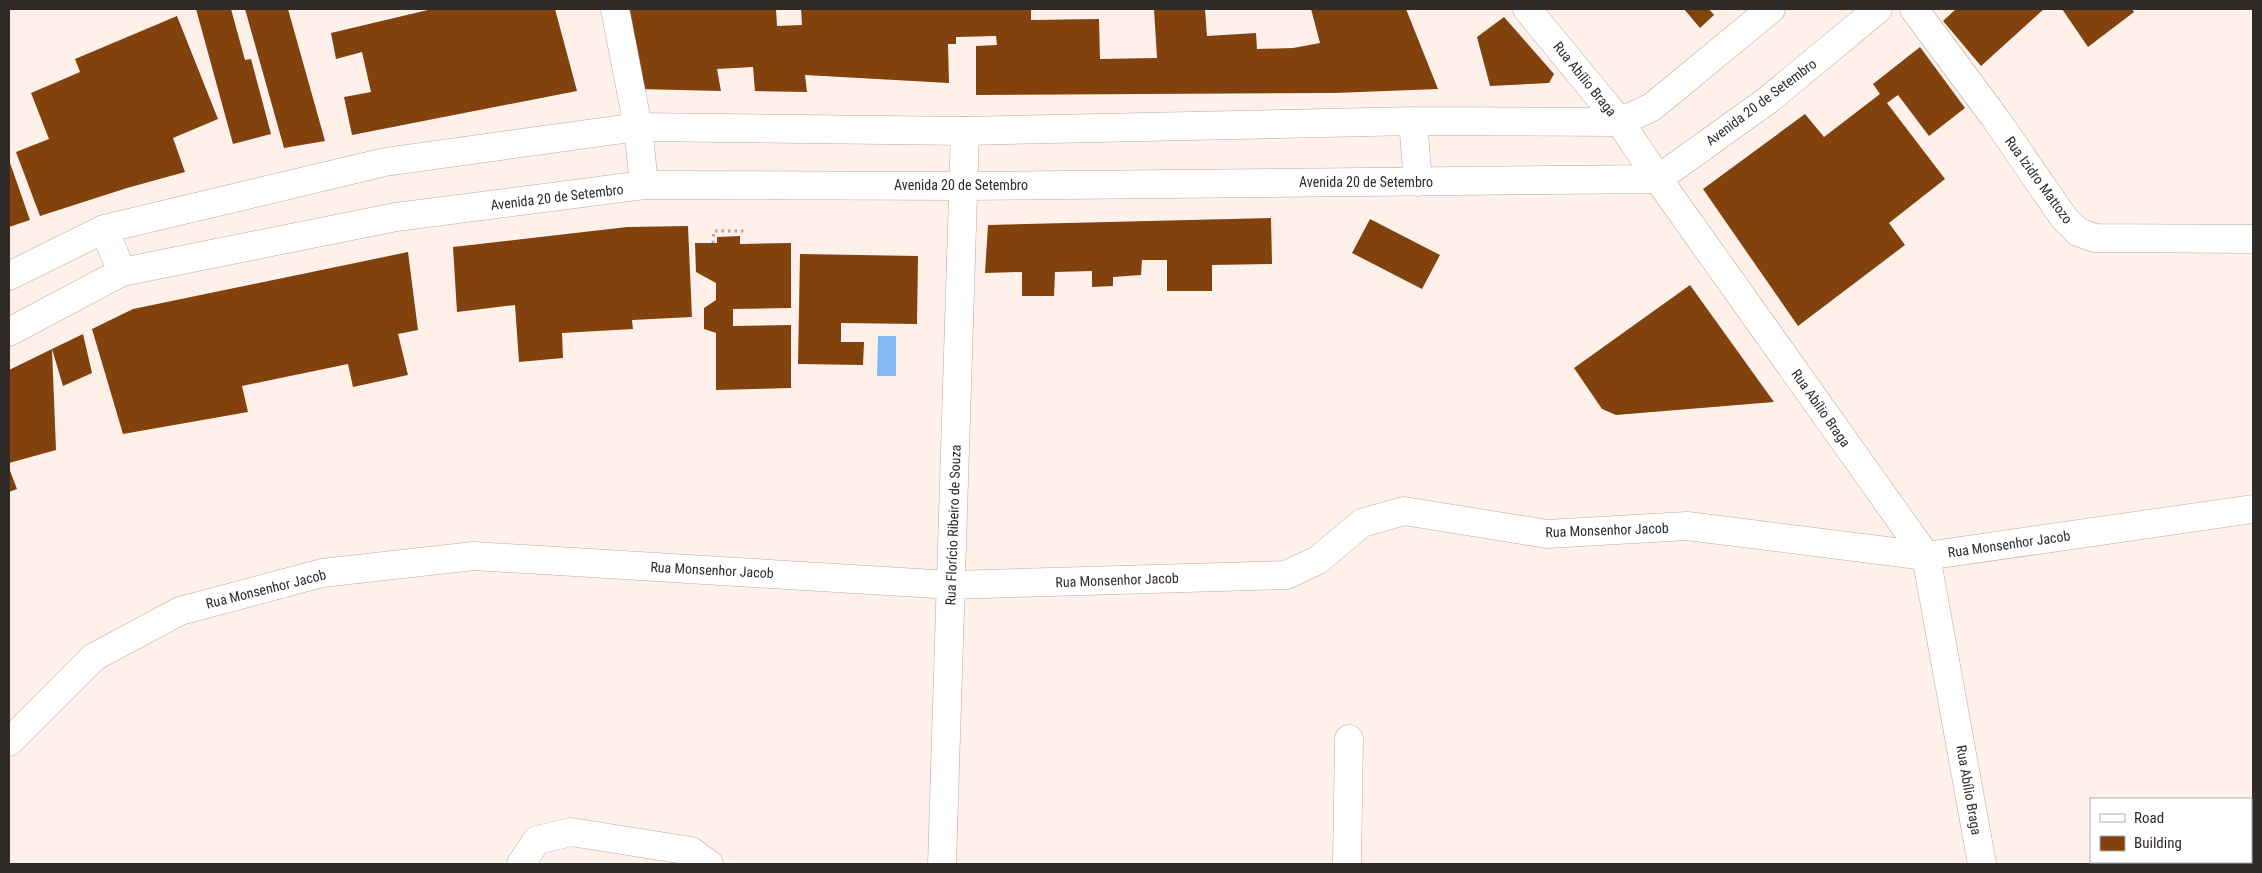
<svg xmlns="http://www.w3.org/2000/svg" width="2262" height="873" viewBox="0 0 2262 873" font-family="'Roboto Condensed',sans-serif">
	<style>
		.water { fill: #83b8f5 }
		.building { fill: #81420d }
		.lines { fill: none; stroke-linecap: round; stroke-linejoin: round }
		.street-casing { stroke: #b8a89e; stroke-width: 29 }
		.secondary-casing { stroke: #b8a89e; stroke-width: 29 }
		.path { stroke: #b1a6a0; stroke-width: 3; stroke-dasharray: 2.5 4; stroke-linecap: butt }
		.street { stroke: #fff; stroke-width: 28 }
		.secondary { stroke: #fff; stroke-width: 28 }
		.labels { text-anchor: middle; stroke-width: 5; stroke-linejoin: round; paint-order: stroke }
		.street-label { font-size: 14px; fill: #312b27; stroke: #fff }
	</style>
	<rect width="100%" height="100%" fill="#fff1e9"/>
	<path class="water" d="M 878,336 L 896,336 L 896,376 L 877,376 Z"/>
	<path class="building" d="M 196,9 L 231,9 L 245,60 L 251,59 L 271,134 L 233,144 Z
		M 245,9 L 288,9 L 325,141 L 284,148 Z
		M 432,9 L 555,9 L 577,91 L 352,135 L 344,97 L 371,92 L 362,52 L 336,59 L 331,33 Z
		M 624,9 L 776,9 L 777,26 L 802,25 L 801,9 L 1031,9 L 1031,20 L 1099,19 L 1100,59 L 1157,58 L 1154,9 L 1205,9 L 1207,36 L 1256,33 L 1257,49 L 1293,48 L 1320,43 L 1311,9 L 1406,9 L 1438,89 L 1334,93 L 976,95 L 976,46 L 997,45 L 996,36 L 956,37 L 956,44 L 948,44 L 949,83 L 805,75 L 807,92 L 755,91 L 753,67 L 717,69 L 721,91 L 639,89 Z
		M 1684,9 L 1709,9 L 1714,15 L 1700,28 Z
		M 1956,9 L 2044,9 L 1981,66 L 1943,21 Z
		M 2062,9 L 2132,9 L 2134,12 L 2088,47 Z
		M 177,16 L 218,119 L 173,138 L 185,172 L 127,188 L 40,216 L 16,152 L 49,139 L 31,93 L 80,72 L 75,59 Z
		M 1504,17 L 1554,74 L 1549,83 L 1490,86 L 1477,37 Z
		M 1920,47 L 1965,108 L 1929,136 L 1898,95 L 1887,103 L 1945,179 L 1889,223 L 1905,245 L 1798,326 L 1703,189 L 1805,114 L 1824,137 L 1880,94 L 1873,84 Z
		M 9,160 L 30,220 L 9,227 Z
		M 1271,218 L 1272,264 L 1212,265 L 1212,291 L 1167,291 L 1167,260 L 1142,260 L 1141,275 L 1113,277 L 1113,286 L 1092,287 L 1092,271 L 1055,272 L 1054,296 L 1022,296 L 1022,272 L 985,273 L 988,225 Z
		M 1370,219 L 1440,255 L 1422,289 L 1352,253 Z
		M 688,226 L 692,317 L 632,320 L 633,329 L 562,333 L 563,358 L 519,362 L 515,305 L 457,312 L 453,247 L 627,227 Z
		M 740,236 L 740,244 L 791,243 L 791,308 L 733,309 L 733,326 L 791,325 L 791,388 L 716,390 L 716,333 L 704,329 L 704,308 L 716,300 L 716,283 L 696,272 L 695,243 L 717,243 L 717,237 Z
		M 408,252 L 418,330 L 398,334 L 408,375 L 353,387 L 348,364 L 242,386 L 248,412 L 123,434 L 92,329 L 133,309 Z
		M 800,254 L 918,256 L 917,324 L 841,323 L 841,342 L 864,342 L 863,365 L 798,364 Z
		M 1690,285 L 1774,402 L 1616,415 L 1602,409 L 1574,368 Z
		M 83,334 L 92,373 L 63,386 L 52,349 Z
		M 52,349 L 56,450 L 9,463 L 9,370 Z
		M 9,468 L 17,489 L 9,492 Z"/>
	<g class="lines">
		<defs>
			<path id="street" d="M 615,9 L 638,127 L 644,185
				M 1527,9 L 1620,122
				M 1914,9 L 1995,118 L 2064,218 L 2078,232 L 2095,238 L 2253,239
				M 9,742 L 94,657 L 180,611 L 322,573 L 474,556 L 951,585 L 1286,575 L 1318,560 L 1362,523 L 1404,511 L 1547,534 L 1687,526 L 1926,556 L 1982,864
				M 521,864 L 537,840 L 571,832 L 691,851 L 709,864
				M 942,864 L 965,131
				M 1347,864 L 1349,739"/>
			<path id="secondary" d="M 1413,121 L 1418,182
				M 1620,122 L 1658,179 L 1926,556 L 2253,509
				M 104,229 L 122,272
				M 9,276 L 104,229 L 385,162 L 638,127 L 965,131 L 1413,121 L 1620,122 L 1652,107 L 1771,9
				M 9,332 L 122,272 L 396,217 L 644,185 L 964,186 L 1658,179 L 1768,100 L 1878,9"/>
		</defs>
		<use href="#street" class="street-casing"/>
		<use href="#secondary" class="secondary-casing"/>
		<path class="path" d="M 713,243 L 714,231 L 744,231"/>
		<use href="#street" class="street"/>
		<use href="#secondary" class="secondary"/>
	</g>
	<g class="labels">
		<g class="street-label">
			<text transform="translate(1585 79) rotate(51)" y="5">Rua Abílio Braga</text>
			<text transform="translate(1761 102) rotate(-37)" y="5">Avenida 20 de Setembro</text>
			<text transform="translate(2039 180) rotate(54)" y="5">Rua Izidro Mattozo</text>
			<text x="1366" y="187">Avenida 20 de Setembro</text>
			<text x="961" y="190">Avenida 20 de Setembro</text>
			<text transform="translate(557 197) rotate(-7)" y="5">Avenida 20 de Setembro</text>
			<text transform="translate(1821 408) rotate(55)" y="5">Rua Abílio Braga</text>
			<text transform="translate(953 525) rotate(-88)" y="5">Rua Florício Ribeiro de Souza</text>
			<text transform="translate(1607 530) rotate(-2)" y="5">Rua Monsenhor Jacob</text>
			<text transform="translate(2009 544) rotate(-8)" y="5">Rua Monsenhor Jacob</text>
			<text transform="translate(712 570) rotate(3)" y="5">Rua Monsenhor Jacob</text>
			<text transform="translate(1117 580) rotate(-2)" y="5">Rua Monsenhor Jacob</text>
			<text transform="translate(266 589) rotate(-14)" y="5">Rua Monsenhor Jacob</text>
			<text transform="translate(1969 790) rotate(80)" y="5">Rua Abílio Braga</text>
		</g>
	</g>
	<rect width="2262" height="873" fill="none" stroke="#312b27" stroke-width="20"/>
	<rect x="2090" y="798" width="162" height="65" fill="#ffffff" stroke="#adaaa9"/>
	<rect x="2100" y="814" width="25" height="8" fill="#ffffff" stroke="#adaaa9"/>
	<text x="2134" y="823" font-size="15" fill="#312b27">Road</text>
	<rect x="2100" y="836" width="25" height="15" fill="#81420d" stroke="#adaaa9"/>
	<text x="2134" y="848" font-size="15" fill="#312b27">Building</text>
</svg>
